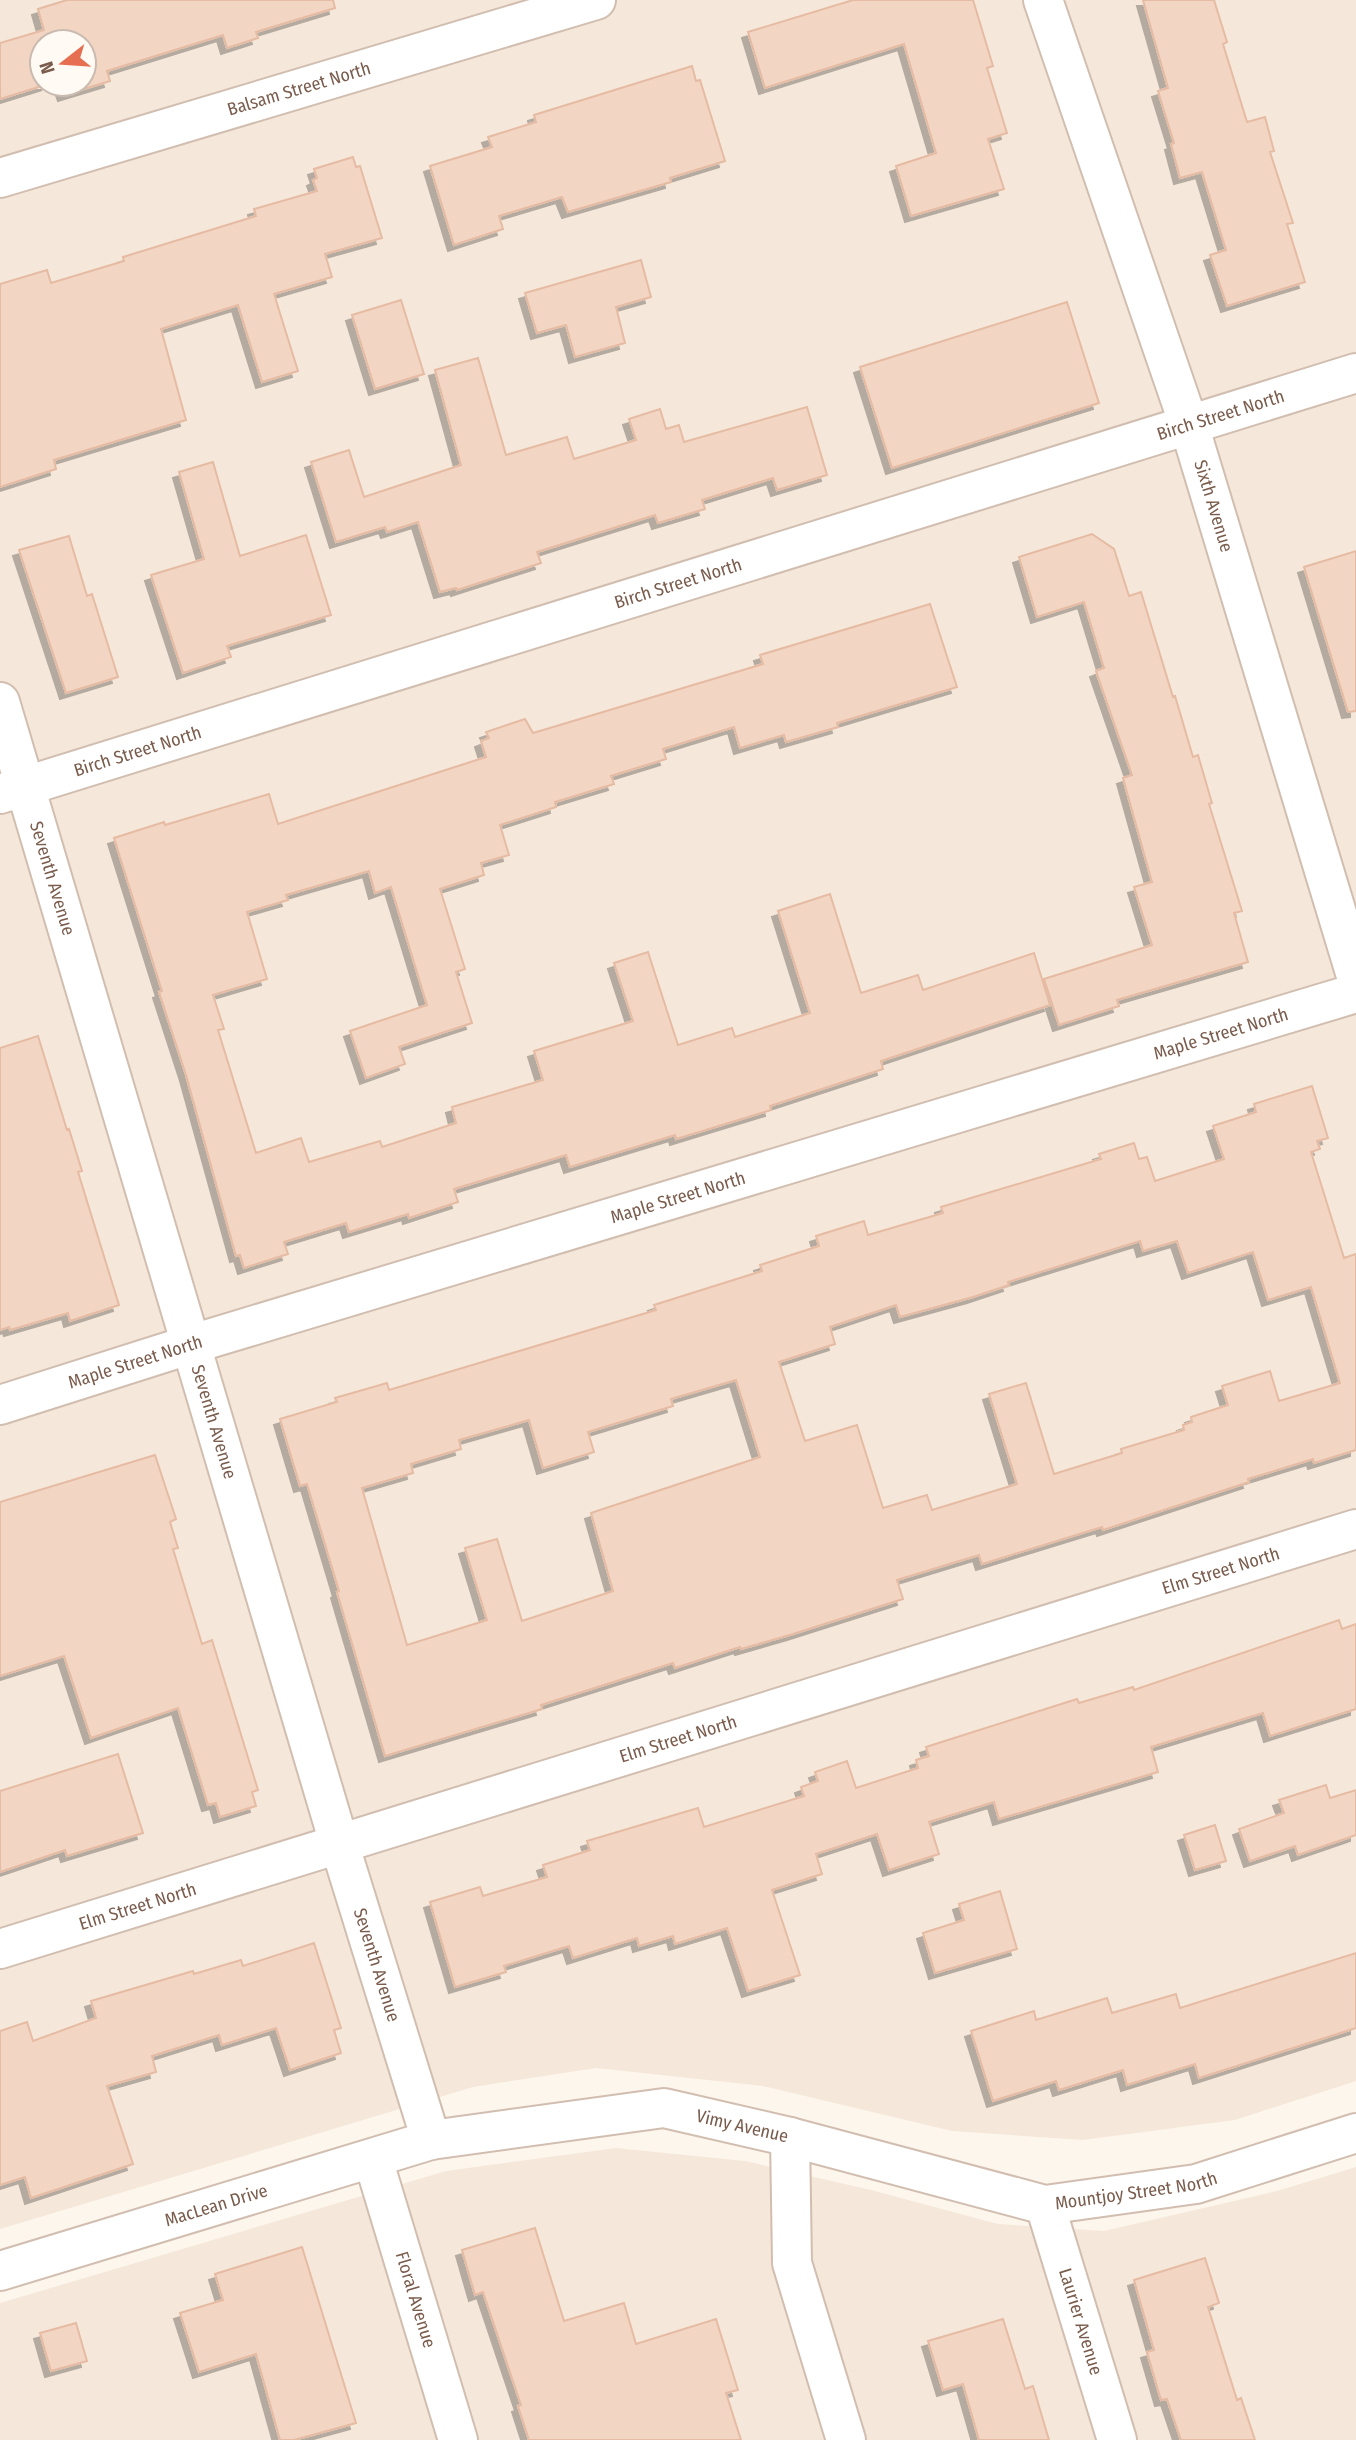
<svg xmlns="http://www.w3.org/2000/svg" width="1356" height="2440" viewBox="0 0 1356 2440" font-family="'Fira Sans Condensed',sans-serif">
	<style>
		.residential { fill: #f5e8da; fill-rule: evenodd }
		.building { fill: #f3d5c3; stroke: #e6bba3; stroke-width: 2; fill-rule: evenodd; filter: url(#shadow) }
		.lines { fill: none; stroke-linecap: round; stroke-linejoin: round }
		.minor-casing { stroke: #d1beb0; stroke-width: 42 }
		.minor { stroke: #fff; stroke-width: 38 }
		.labels { text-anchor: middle; stroke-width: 7; stroke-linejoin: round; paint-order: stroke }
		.street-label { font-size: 18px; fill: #7a5c4d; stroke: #fffaf3 }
	</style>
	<defs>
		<filter id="shadow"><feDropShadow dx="-6" dy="6" stdDeviation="0" flood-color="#0004"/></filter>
	</defs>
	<rect width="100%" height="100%" fill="#fdf6ec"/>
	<path class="residential" d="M 0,0 L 1356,0 L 1356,2081 L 1235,2120 L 1083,2140 L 952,2131 L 763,2086 L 596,2068 L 473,2087 L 0,2229 ZM 42,42 L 84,42 L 84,84 L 42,84 Z
		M 616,2148 L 745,2161 L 871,2190 L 998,2224 L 1104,2231 L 1277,2191 L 1356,2167 L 1356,2440 L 0,2440 L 0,2303 L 446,2171 Z"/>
	<path class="building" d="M 67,0 L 333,0 L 335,8 L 256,32 L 258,38 L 227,48 L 223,35 L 107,71 L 110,81 L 64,95 L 60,84 L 84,84 L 84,42 L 42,42 L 42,84 L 48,84 L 0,99 L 0,43 L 44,30 L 38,9 Z
		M 853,0 L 973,0 L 993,66 L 987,68 L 1007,133 L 988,139 L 1004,189 L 911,216 L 896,166 L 936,153 L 904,44 L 765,88 L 748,32 Z
		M 1143,0 L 1214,0 L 1227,42 L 1223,44 L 1247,122 L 1265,117 L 1274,151 L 1270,152 L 1293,223 L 1287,224 L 1305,282 L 1227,306 L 1210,255 L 1226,250 L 1202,172 L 1180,178 L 1171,144 L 1174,143 L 1158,91 L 1168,88 Z
		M 692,66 L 696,81 L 700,80 L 725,161 L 670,178 L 671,182 L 568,212 L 562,197 L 499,216 L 503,229 L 454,245 L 430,166 L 492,147 L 488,137 L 536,122 L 534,115 Z
		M 353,157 L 356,167 L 360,166 L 382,238 L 325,254 L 332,277 L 274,294 L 298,371 L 262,382 L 238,305 L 161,329 L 186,420 L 54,460 L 56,469 L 0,487 L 0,284 L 47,270 L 51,283 L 124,261 L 123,257 L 256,216 L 254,209 L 317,191 L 313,180 L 317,178 L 314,169 Z
		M 641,260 L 651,297 L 616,307 L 625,343 L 575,357 L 566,325 L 537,333 L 525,293 Z
		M 401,300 L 424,374 L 375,389 L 352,315 Z
		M 1067,302 L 1099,403 L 892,468 L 860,367 Z
		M 478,358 L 506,455 L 567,437 L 574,459 L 636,440 L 629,419 L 660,409 L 666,429 L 679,425 L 684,442 L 807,407 L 827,475 L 777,490 L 773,478 L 702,500 L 705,509 L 658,523 L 655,515 L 537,552 L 541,563 L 457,590 L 456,588 L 440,592 L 418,522 L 387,532 L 385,527 L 336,542 L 311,462 L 349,450 L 364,497 L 461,465 L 435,370 Z
		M 213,462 L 240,556 L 306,535 L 331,615 L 227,646 L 231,657 L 183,673 L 151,575 L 204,559 L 179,472 Z
		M 1092,534 L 1114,549 L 1129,596 L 1141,592 L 1173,697 L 1175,696 L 1193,757 L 1198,755 L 1212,803 L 1209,804 L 1242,911 L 1234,913 L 1248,962 L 1117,1000 L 1119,1006 L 1059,1025 L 1044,979 L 1152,945 L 1134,887 L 1152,882 L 1123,778 L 1132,775 L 1096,671 L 1104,668 L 1084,602 L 1037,617 L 1019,557 Z
		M 69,536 L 87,596 L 92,594 L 118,677 L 66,693 L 19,550 Z
		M 1356,551 L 1356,711 L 1348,712 L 1304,567 Z
		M 930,604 L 957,687 L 837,723 L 838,727 L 786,742 L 784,735 L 740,748 L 734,727 L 663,749 L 666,759 L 611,776 L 614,784 L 555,802 L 556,807 L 500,825 L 509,855 L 481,863 L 484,875 L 440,889 L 465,969 L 456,972 L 472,1023 L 399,1047 L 405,1064 L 366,1078 L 350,1031 L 427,1005 L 391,887 L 375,893 L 369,871 L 286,895 L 288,900 L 247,912 L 267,979 L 213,995 L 224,1029 L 218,1030 L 256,1153 L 301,1138 L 309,1162 L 380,1141 L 382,1147 L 456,1123 L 452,1107 L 543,1080 L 534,1051 L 633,1021 L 614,963 L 648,952 L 678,1045 L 732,1028 L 735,1037 L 810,1013 L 778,911 L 830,894 L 861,993 L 918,975 L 923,990 L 1034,953 L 1050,1005 L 881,1061 L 883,1069 L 770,1106 L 771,1110 L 676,1139 L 675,1135 L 570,1167 L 566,1155 L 454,1189 L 458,1202 L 409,1218 L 408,1214 L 349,1232 L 346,1223 L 284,1242 L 288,1254 L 244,1268 L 240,1255 L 236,1256 L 186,1075 L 159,992 L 162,991 L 114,838 L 164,822 L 165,825 L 269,794 L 278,824 L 486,757 L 481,741 L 489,738 L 486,732 L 525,719 L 533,733 L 763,664 L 760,655 Z
		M 38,1036 L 67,1130 L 69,1129 L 82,1171 L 78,1172 L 119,1305 L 70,1321 L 68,1313 L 10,1330 L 9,1327 L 0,1330 L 0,1048 Z
		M 1312,1086 L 1328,1138 L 1317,1141 L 1320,1149 L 1311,1152 L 1344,1258 L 1356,1254 L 1356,1450 L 1314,1463 L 1313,1459 L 1248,1479 L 1249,1482 L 1103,1530 L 1102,1527 L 982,1564 L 979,1555 L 897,1580 L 903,1599 L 793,1634 L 741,1649 L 740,1647 L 675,1668 L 673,1663 L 541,1705 L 542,1709 L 385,1756 L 337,1592 L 339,1591 L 307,1484 L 300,1486 L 280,1419 L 337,1402 L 335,1398 L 387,1383 L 389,1390 L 656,1310 L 654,1305 L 762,1271 L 760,1265 L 819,1246 L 816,1236 L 864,1221 L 868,1235 L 943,1213 L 941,1207 L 1101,1159 L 1099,1154 L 1134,1143 L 1139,1159 L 1147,1157 L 1155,1181 L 1224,1159 L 1213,1126 L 1256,1112 L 1254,1104 ZM 1140,1241 L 1143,1251 L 1177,1241 L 1188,1273 L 1253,1252 L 1268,1300 L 1311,1287 L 1340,1383 L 1279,1401 L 1270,1371 L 1222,1386 L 1228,1405 L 1191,1417 L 1192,1422 L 1183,1425 L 1184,1430 L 1121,1449 L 1122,1453 L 1054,1474 L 1026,1383 L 989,1394 L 1017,1484 L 932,1510 L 927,1495 L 883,1508 L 857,1425 L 805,1441 L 779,1362 L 835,1344 L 830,1327 L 896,1305 L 900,1317 L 973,1297 L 1009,1285 L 1008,1282 ZM 736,1380 L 760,1457 L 591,1513 L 613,1591 L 522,1621 L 497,1539 L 465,1548 L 487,1620 L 407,1645 L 362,1488 L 413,1473 L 411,1464 L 461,1449 L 459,1440 L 529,1420 L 543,1468 L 594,1452 L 588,1432 L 673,1406 L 671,1399 Z
		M 155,1455 L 176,1519 L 170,1522 L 178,1548 L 173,1549 L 202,1644 L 212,1640 L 258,1790 L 252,1792 L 256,1806 L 220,1817 L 216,1803 L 208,1805 L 178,1708 L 91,1738 L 64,1656 L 0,1676 L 0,1502 Z
		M 1339,1620 L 1342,1629 L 1356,1624 L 1356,1709 L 1270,1736 L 1263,1713 L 1151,1747 L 1158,1772 L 999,1819 L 994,1802 L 929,1822 L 939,1854 L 889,1870 L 877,1834 L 816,1854 L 822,1874 L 772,1890 L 800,1975 L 748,1991 L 727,1928 L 675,1944 L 673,1936 L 639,1946 L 637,1938 L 573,1958 L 569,1946 L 504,1966 L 506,1972 L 455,1987 L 430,1902 L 480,1887 L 483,1896 L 547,1877 L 543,1865 L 590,1850 L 587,1841 L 698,1808 L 704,1827 L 804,1796 L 801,1787 L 818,1781 L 815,1772 L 847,1761 L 856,1788 L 918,1768 L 916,1760 L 929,1756 L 926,1747 L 1077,1699 L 1079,1703 L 1133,1687 L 1134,1690 Z
		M 118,1754 L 143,1833 L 67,1856 L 65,1850 L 0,1872 L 0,1791 Z
		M 1326,1785 L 1330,1798 L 1356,1790 L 1356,1835 L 1298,1855 L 1295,1846 L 1250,1861 L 1239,1829 L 1284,1813 L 1279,1800 Z
		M 1215,1825 L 1226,1861 L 1195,1870 L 1184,1835 Z
		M 1000,1891 L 1017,1949 L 935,1973 L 923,1933 L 964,1920 L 959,1904 Z
		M 314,1943 L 341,2028 L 334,2030 L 341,2053 L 290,2070 L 276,2028 L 222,2045 L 219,2035 L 152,2056 L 156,2072 L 107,2086 L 133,2164 L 31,2198 L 25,2177 L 0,2185 L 0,2031 L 27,2022 L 33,2041 L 96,2018 L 91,2001 L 193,1971 L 194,1974 L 241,1960 L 243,1966 Z
		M 1356,1953 L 1356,2028 L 1199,2078 L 1195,2064 L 1127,2085 L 1123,2070 L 1059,2090 L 1056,2081 L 993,2101 L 971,2031 L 1034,2011 L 1036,2020 L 1107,1998 L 1112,2013 L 1176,1994 L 1180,2008 Z
		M 535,2228 L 564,2321 L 624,2303 L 636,2344 L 716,2319 L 738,2390 L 726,2393 L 741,2440 L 529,2440 L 518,2406 L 521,2405 L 483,2292 L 475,2295 L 462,2250 Z
		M 302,2247 L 356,2423 L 294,2440 L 280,2440 L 256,2354 L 199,2372 L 180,2313 L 223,2300 L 215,2274 Z
		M 1205,2258 L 1219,2303 L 1208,2307 L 1237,2400 L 1241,2398 L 1255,2440 L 1181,2440 L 1167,2399 L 1161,2400 L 1147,2352 L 1154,2350 L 1134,2280 Z
		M 1003,2319 L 1025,2389 L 1033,2386 L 1049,2440 L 979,2440 L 963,2384 L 943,2390 L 928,2341 Z
		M 76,2323 L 87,2361 L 51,2371 L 40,2333 Z"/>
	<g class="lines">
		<defs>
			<g id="minor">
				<path id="s1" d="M 1043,0 L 1189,425 L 1356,976"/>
				<path id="s2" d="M 0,178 L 596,0"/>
				<path id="s3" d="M 0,702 L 339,1843 L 431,2140"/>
				<path id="s4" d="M 0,794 L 1356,373"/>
				<path id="s5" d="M 0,1405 L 192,1344 L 1356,993"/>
				<path id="s6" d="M 0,1949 L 1356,1529"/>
				<path d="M 790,2137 L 792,2263 L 846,2440"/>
				<path id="s7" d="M 373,2159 L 458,2440"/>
				<path id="s8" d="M 1045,2205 L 1117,2440"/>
				<path id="s9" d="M 0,2271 L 431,2140 L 664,2108 L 790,2137 L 1045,2205 L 1196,2184 L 1356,2133"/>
			</g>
		</defs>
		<use href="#minor" class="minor-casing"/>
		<use href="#minor" class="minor"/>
	</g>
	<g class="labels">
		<g class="street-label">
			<text dy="6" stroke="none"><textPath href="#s2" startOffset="312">Balsam Street North</textPath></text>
			<text dy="6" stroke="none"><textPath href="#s4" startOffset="1278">Birch Street North</textPath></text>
			<text dy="6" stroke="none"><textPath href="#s1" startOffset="534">Sixth Avenue</textPath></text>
			<text dy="6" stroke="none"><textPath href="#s4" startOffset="710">Birch Street North</textPath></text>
			<text dy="6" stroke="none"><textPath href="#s4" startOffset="144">Birch Street North</textPath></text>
			<text dy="6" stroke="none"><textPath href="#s3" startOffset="184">Seventh Avenue</textPath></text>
			<text dy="6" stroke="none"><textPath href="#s5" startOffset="1276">Maple Street North</textPath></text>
			<text dy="6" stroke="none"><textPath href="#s5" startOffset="709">Maple Street North</textPath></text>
			<text dy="6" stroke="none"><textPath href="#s5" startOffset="142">Maple Street North</textPath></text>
			<text dy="6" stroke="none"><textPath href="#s3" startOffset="751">Seventh Avenue</textPath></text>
			<text dy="6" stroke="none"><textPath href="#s6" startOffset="1278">Elm Street North</textPath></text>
			<text dy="6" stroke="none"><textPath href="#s6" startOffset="710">Elm Street North</textPath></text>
			<text dy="6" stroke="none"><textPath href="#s6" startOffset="144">Elm Street North</textPath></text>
			<text dy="6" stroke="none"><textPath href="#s3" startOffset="1318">Seventh Avenue</textPath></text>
			<text dy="6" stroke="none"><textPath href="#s9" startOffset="766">Vimy Avenue</textPath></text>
			<text dy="6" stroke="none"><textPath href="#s9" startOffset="1171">Mountjoy Street North</textPath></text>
			<text dy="6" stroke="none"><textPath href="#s9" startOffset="226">MacLean Drive</textPath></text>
			<text dy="6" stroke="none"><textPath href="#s7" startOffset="147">Floral Avenue</textPath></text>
			<text dy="6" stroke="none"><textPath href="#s8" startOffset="122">Laurier Avenue</textPath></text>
		</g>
	</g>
	<g transform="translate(63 63) rotate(253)"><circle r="33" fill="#fffaf3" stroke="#cabbb1" stroke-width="2"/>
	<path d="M0-5L12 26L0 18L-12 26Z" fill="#e76f51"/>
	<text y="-10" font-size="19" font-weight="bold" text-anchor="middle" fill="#7a5c4d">N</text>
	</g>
</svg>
